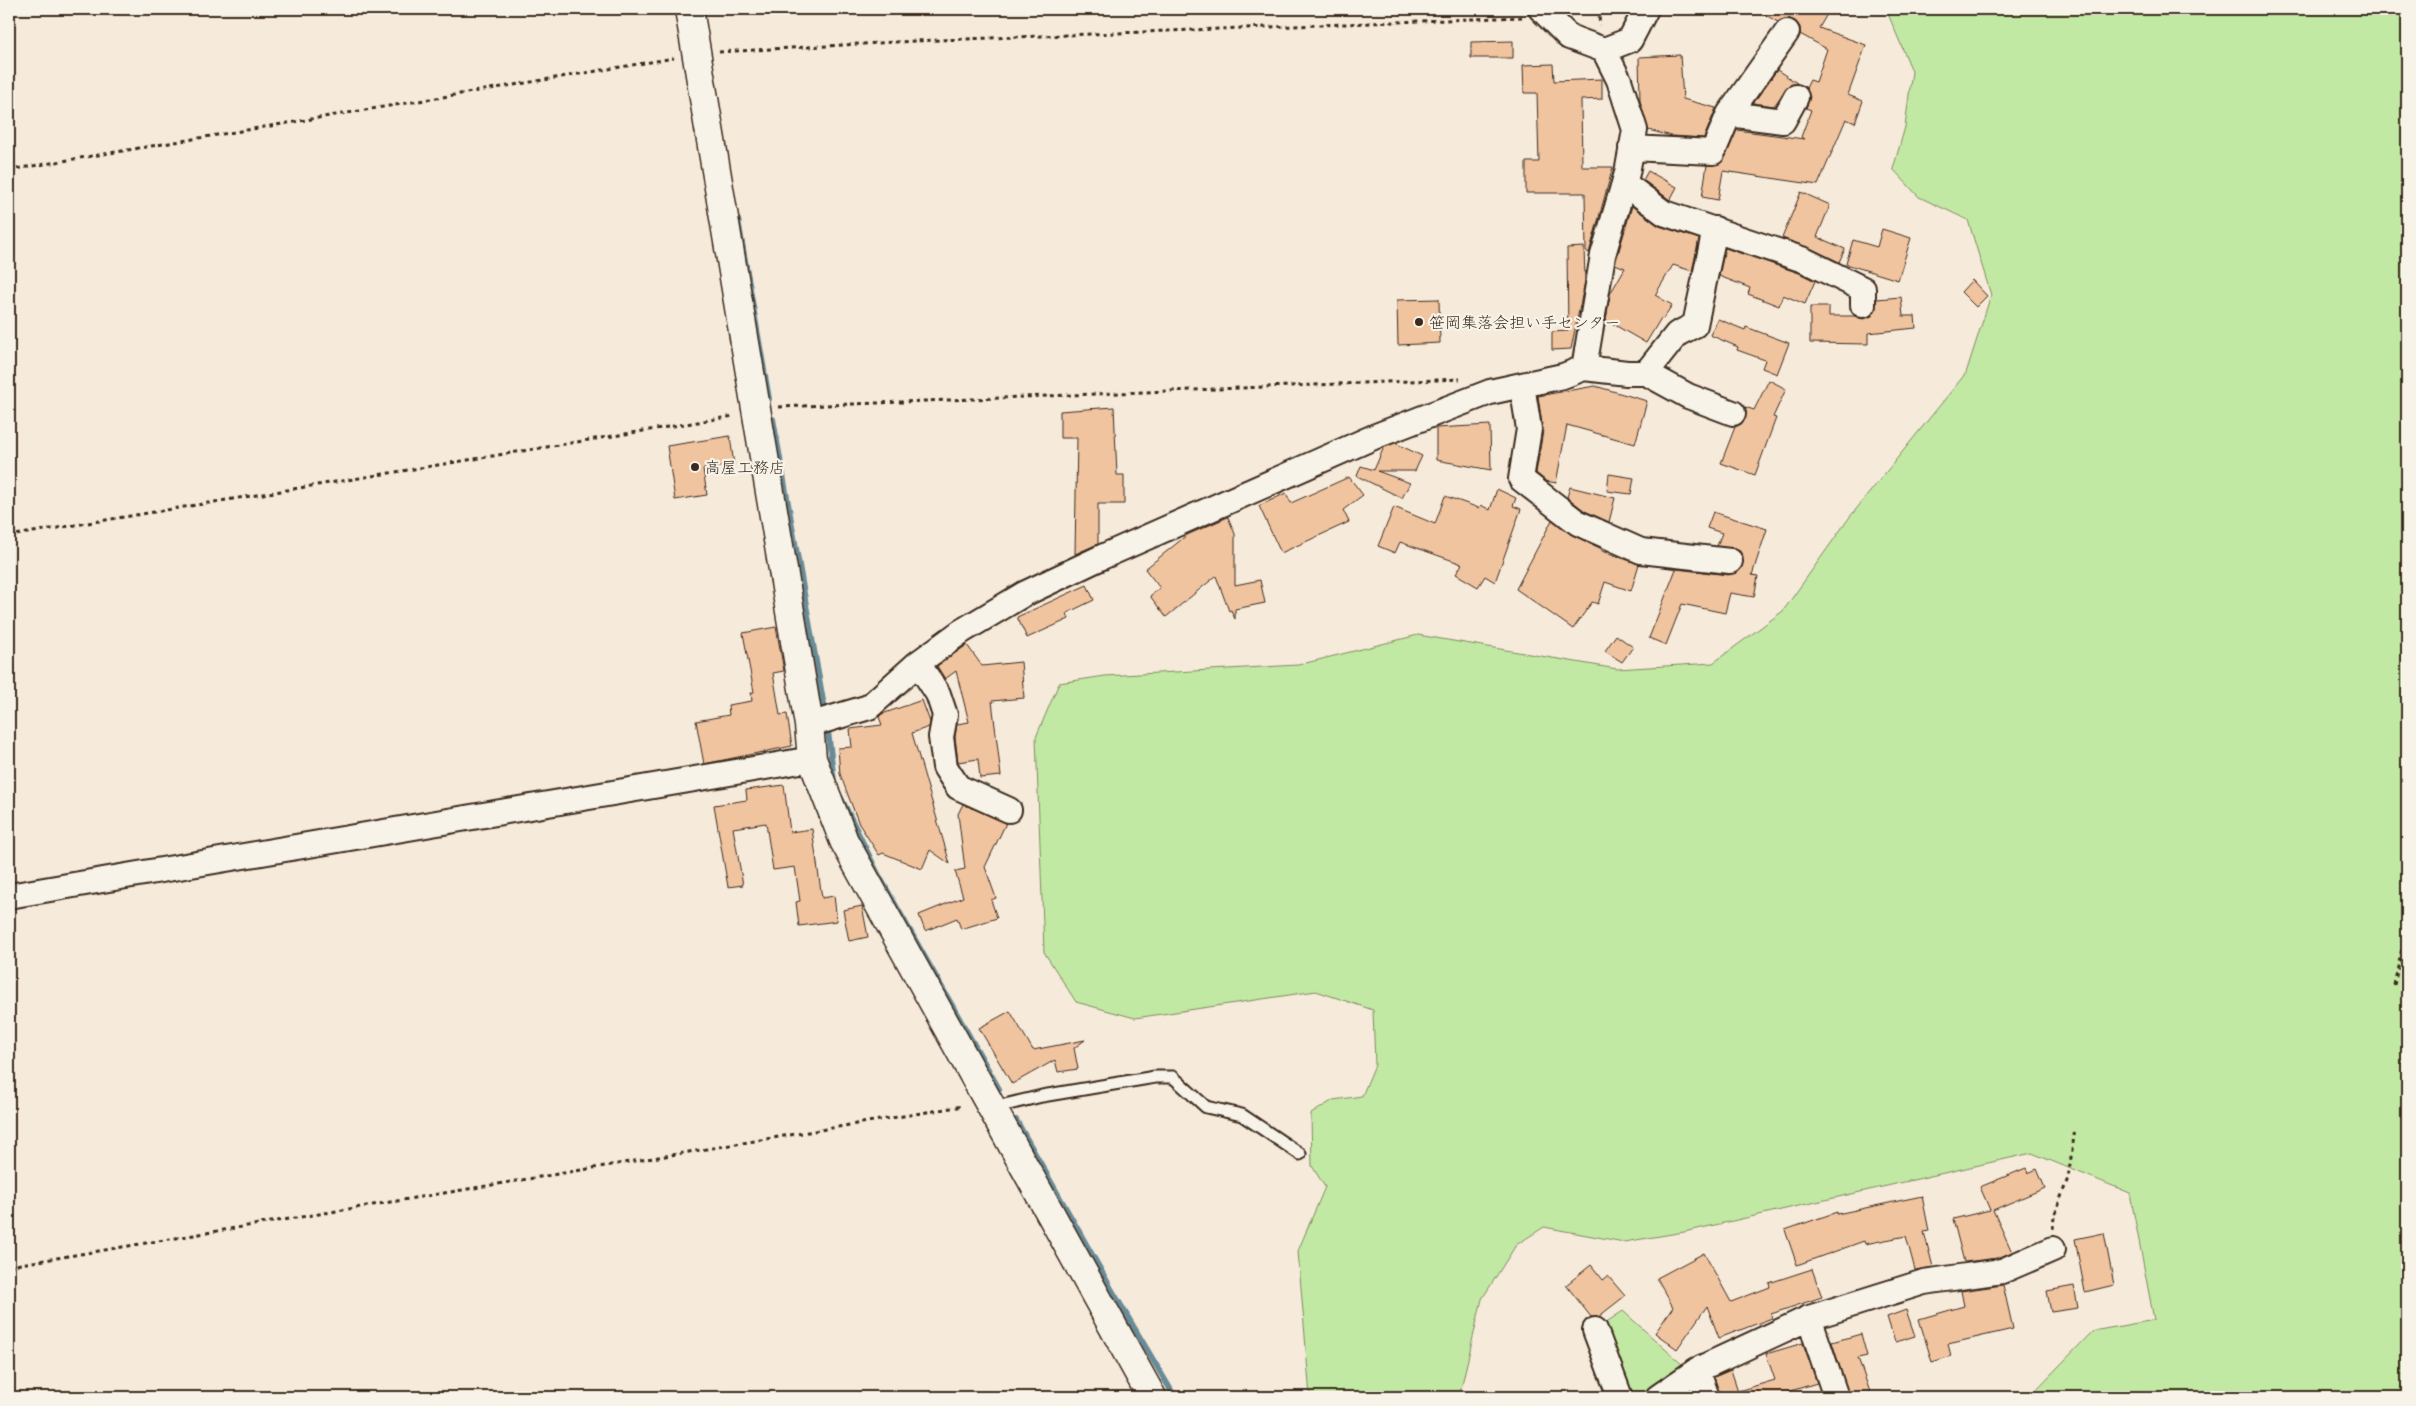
<svg xmlns="http://www.w3.org/2000/svg" width="2416" height="1406" viewBox="0 0 2416 1406" font-family="'Indie Flower','Klee One',sans-serif">
	<style>
		.green { fill: #c2e9a4; stroke: #7e8a61 }
		.lines { fill: none; stroke-linecap: round; stroke-linejoin: round }
		.stream { stroke: #698b97; stroke-width: 6 }
		.building { fill: #f1c4a0; stroke: #3b2a1e }
		.service-casing { stroke: #3b2a1e; stroke-width: 15 }
		.minor-casing { stroke: #3b2a1e; stroke-width: 28 }
		.tertiary-casing { stroke: #3b2a1e; stroke-width: 31 }
		.path { stroke: #3b2a1e; stroke-width: 3; stroke-dasharray: 4 4; stroke-linecap: butt }
		.service { stroke: #f7f3e8; stroke-width: 11 }
		.minor { stroke: #f7f3e8; stroke-width: 24 }
		.tertiary { stroke: #f7f3e8; stroke-width: 28 }
		.poi-dot { fill: #3b2a1e; stroke: #f7f3e8; stroke-width: 2 }
		.labels { text-anchor: middle; stroke-width: 4.5; stroke-linejoin: round; paint-order: stroke }
		.poi-label { font-size: 16px; fill: #3b2a1e; stroke: #f7f3e8; text-anchor: start }
	</style>
	<rect width="100%" height="100%" fill="#f6eada"/>
	<filter id="ink" filterUnits="userSpaceOnUse"><feTurbulence type="fractalNoise" baseFrequency=".02" numOctaves="2"/><feDisplacementMap in="SourceGraphic" scale="10" xChannelSelector="R" yChannelSelector="G"/><feConvolveMatrix kernelMatrix="1 2 1 2 8 2 1 2 1" color-interpolation-filters="sRGB"/></filter>
	<g filter="url(#ink)">
		<path class="green" d="M 1886,9 L 2407,9 L 2407,1397 L 2029,1397 L 2093,1331 L 2154,1320 L 2130,1193 L 2032,1153 L 1684,1232 L 1624,1242 L 1544,1227 L 1516,1245 L 1482,1299 L 1459,1397 L 1310,1397 L 1298,1251 L 1325,1187 L 1312,1166 L 1311,1114 L 1333,1100 L 1362,1096 L 1375,1065 L 1373,1010 L 1316,991 L 1135,1018 L 1076,1002 L 1044,952 L 1036,737 L 1059,683 L 1105,676 L 1298,665 L 1418,635 L 1617,669 L 1713,663 L 1783,611 L 1849,518 L 1966,373 L 1991,295 L 1968,220 L 1919,197 L 1893,169 L 1905,127 L 1912,71 Z
			M 1623,1311 L 1685,1367 L 1648,1397 L 1631,1397 L 1602,1325 Z"/>
		<g class="lines">
			<path class="stream" d="M 738,220 L 769,399
				M 773,419 L 825,712
				M 828,731 L 834,782
				M 841,798 L 878,874 L 999,1089
				M 1016,1120 L 1113,1292 L 1175,1397"/>
		</g>
		<path class="building" d="M 1755,9 L 1830,9 L 1819,28 L 1866,45 L 1848,95 L 1863,101 L 1855,123 L 1846,119 L 1818,185 L 1723,171 L 1718,200 L 1702,197 L 1707,165 L 1720,164 L 1725,158 L 1737,130 L 1804,139 L 1801,137 L 1811,110 L 1806,108 L 1810,97 L 1806,88 L 1810,80 L 1816,82 L 1827,49 L 1800,34 L 1800,27 L 1795,21 L 1788,18 L 1778,22 Z
			M 1513,41 L 1513,58 L 1471,58 L 1471,42 Z
			M 1680,55 L 1683,99 L 1716,108 L 1704,138 L 1672,136 L 1648,130 L 1640,101 L 1639,57 Z
			M 1553,64 L 1554,81 L 1602,79 L 1602,99 L 1581,100 L 1582,167 L 1613,167 L 1589,253 L 1586,251 L 1585,193 L 1526,193 L 1526,162 L 1539,162 L 1537,93 L 1524,93 L 1523,65 Z
			M 1777,70 L 1797,83 L 1788,86 L 1774,106 L 1753,103 Z
			M 1648,171 L 1677,187 L 1670,200 L 1643,180 Z
			M 1801,192 L 1830,205 L 1817,237 L 1845,249 L 1839,262 L 1810,248 L 1782,238 Z
			M 1632,206 L 1659,226 L 1699,239 L 1692,271 L 1673,265 L 1655,295 L 1672,305 L 1663,319 L 1661,318 L 1646,343 L 1606,320 L 1610,294 L 1625,268 L 1615,264 Z
			M 1882,229 L 1911,238 L 1898,280 L 1846,264 L 1853,240 L 1877,247 Z
			M 1584,247 L 1585,281 L 1571,349 L 1552,350 L 1552,332 L 1568,331 L 1567,248 Z
			M 1725,248 L 1799,273 L 1815,281 L 1805,304 L 1783,295 L 1779,306 L 1748,294 L 1750,288 L 1719,276 Z
			M 1972,280 L 1987,296 L 1976,307 L 1961,292 Z
			M 1901,297 L 1903,316 L 1915,316 L 1916,328 L 1868,333 L 1868,344 L 1810,343 L 1810,307 L 1829,307 L 1829,316 L 1855,316 L 1863,319 L 1872,316 L 1877,299 Z
			M 1439,299 L 1440,343 L 1398,345 L 1397,300 Z
			M 1718,319 L 1745,330 L 1746,327 L 1789,343 L 1777,374 L 1762,368 L 1765,360 L 1737,350 L 1738,347 L 1710,335 Z
			M 1769,380 L 1786,389 L 1773,417 L 1776,418 L 1755,475 L 1721,463 L 1735,427 L 1741,424 L 1746,418 L 1745,407 L 1754,410 Z
			M 1595,386 L 1647,401 L 1635,444 L 1567,425 L 1556,483 L 1546,481 L 1536,473 L 1543,431 L 1538,396 Z
			M 1114,407 L 1117,475 L 1124,475 L 1124,504 L 1098,504 L 1098,544 L 1075,554 L 1077,438 L 1060,438 L 1060,411 Z
			M 1490,425 L 1491,470 L 1436,460 L 1436,428 Z
			M 730,436 L 734,465 L 703,469 L 707,495 L 675,500 L 667,446 Z
			M 1395,443 L 1422,456 L 1415,471 L 1377,471 L 1410,483 L 1402,498 L 1357,476 L 1361,466 L 1374,470 L 1384,447 Z
			M 1609,474 L 1634,478 L 1631,494 L 1607,491 Z
			M 1349,477 L 1363,495 L 1343,510 L 1349,522 L 1281,553 L 1259,506 L 1286,493 L 1291,503 Z
			M 1570,487 L 1615,498 L 1609,522 L 1585,511 L 1567,497 Z
			M 1497,489 L 1516,498 L 1513,506 L 1521,509 L 1495,582 L 1485,576 L 1478,587 L 1456,574 L 1462,564 L 1400,542 L 1395,553 L 1378,546 L 1394,507 L 1435,524 L 1445,496 L 1479,508 L 1481,505 L 1490,510 Z
			M 1713,512 L 1767,529 L 1752,575 L 1758,576 L 1754,597 L 1730,593 L 1725,613 L 1682,604 L 1666,645 L 1649,638 L 1676,569 L 1728,575 L 1736,573 L 1741,569 L 1743,556 L 1739,550 L 1717,546 L 1722,533 L 1707,528 Z
			M 1228,517 L 1235,534 L 1235,585 L 1260,580 L 1265,603 L 1235,609 L 1235,619 L 1231,610 L 1229,611 L 1216,576 L 1166,617 L 1150,596 L 1160,588 L 1145,569 L 1187,535 Z
			M 1552,520 L 1572,535 L 1602,549 L 1602,551 L 1639,564 L 1631,591 L 1605,582 L 1598,604 L 1592,602 L 1573,629 L 1516,589 Z
			M 1087,585 L 1094,600 L 1067,613 L 1069,619 L 1027,638 L 1017,617 Z
			M 776,627 L 784,671 L 773,673 L 780,715 L 787,714 L 792,746 L 704,764 L 696,721 L 729,715 L 728,705 L 752,701 L 751,693 L 754,692 L 743,633 Z
			M 1616,635 L 1633,647 L 1622,662 L 1605,651 Z
			M 967,645 L 982,666 L 1021,662 L 1024,698 L 992,701 L 1001,776 L 980,778 L 978,759 L 958,762 L 955,737 L 957,724 L 969,722 L 956,671 L 945,679 L 937,666 Z
			M 922,700 L 930,722 L 929,727 L 912,733 L 950,864 L 930,850 L 922,869 L 883,853 L 879,855 L 859,824 L 840,774 L 838,748 L 852,747 L 850,729 L 882,725 L 879,717 L 882,714 Z
			M 784,785 L 790,832 L 812,829 L 822,898 L 834,896 L 837,921 L 799,926 L 796,902 L 800,901 L 795,867 L 773,870 L 766,823 L 733,828 L 743,885 L 728,887 L 714,805 L 747,800 L 746,790 Z
			M 963,804 L 1006,823 L 985,867 L 996,898 L 991,900 L 997,918 L 961,929 L 957,918 L 925,931 L 919,915 L 963,897 L 955,871 L 965,869 L 958,814 Z
			M 862,906 L 868,937 L 849,941 L 843,910 Z
			M 1010,1011 L 1033,1050 L 1085,1040 L 1074,1048 L 1078,1069 L 1058,1072 L 1055,1060 L 1012,1084 L 979,1028 Z
			M 2026,1168 L 2028,1173 L 2037,1169 L 2045,1188 L 1993,1210 L 2012,1252 L 1998,1258 L 1964,1262 L 1953,1219 L 1990,1210 L 1980,1187 Z
			M 1922,1196 L 1929,1231 L 1924,1232 L 1933,1267 L 1915,1270 L 1906,1236 L 1865,1244 L 1864,1241 L 1797,1265 L 1785,1230 L 1837,1212 L 1837,1214 Z
			M 2104,1233 L 2114,1285 L 2085,1292 L 2075,1239 Z
			M 1704,1253 L 1731,1302 L 1770,1287 L 1769,1283 L 1812,1269 L 1822,1297 L 1771,1314 L 1772,1318 L 1719,1338 L 1707,1306 L 1677,1349 L 1655,1333 L 1673,1307 L 1657,1278 Z
			M 1591,1265 L 1603,1280 L 1608,1276 L 1625,1296 L 1598,1317 L 1591,1317 L 1566,1285 Z
			M 2003,1285 L 2013,1329 L 1948,1344 L 1951,1356 L 1932,1362 L 1919,1319 L 1964,1306 L 1961,1291 Z
			M 2074,1286 L 2078,1308 L 2051,1312 L 2047,1291 Z
			M 1906,1310 L 1915,1336 L 1895,1342 L 1887,1317 Z
			M 1861,1334 L 1867,1356 L 1858,1358 L 1870,1392 L 1857,1397 L 1849,1397 L 1832,1342 Z
			M 1803,1343 L 1817,1383 L 1787,1392 L 1788,1397 L 1720,1397 L 1714,1377 L 1731,1370 L 1738,1391 L 1775,1380 L 1766,1354 Z"/>
		<g class="lines">
			<defs>
				<path id="service" d="M 992,1108 L 1042,1096 L 1155,1077 L 1173,1077 L 1206,1107 L 1242,1115 L 1300,1154"/>
				<path id="minor" d="M 1604,50 L 1630,40 L 1646,9
					M 1729,114 L 1787,32
					M 1631,148 L 1713,152 L 1729,114 L 1783,121 L 1796,97
					M 1624,183 L 1664,213 L 1804,260 L 1863,289 L 1863,305
					M 1584,368 L 1627,373 L 1646,373 L 1688,396 L 1733,413
					M 1646,373 L 1677,334 L 1695,325 L 1715,229
					M 1522,385 L 1529,429 L 1521,479 L 1578,523 L 1641,551 L 1730,561
					M 918,663 L 938,694 L 945,715 L 941,737 L 945,767 L 958,787 L 1009,810
					M 809,725 L 869,707 L 918,663 L 962,631 L 1024,594 L 1102,557 L 1376,436 L 1490,392 L 1563,376 L 1584,368 L 1603,255 L 1627,173 L 1635,130 L 1619,80 L 1604,50 L 1569,37 L 1541,9
					M 9,896 L 812,759
					M 1809,1318 L 1836,1397
					M 1595,1330 L 1620,1397
					M 1697,1370 L 1707,1397
					M 1658,1397 L 1697,1370 L 1809,1318 L 1924,1282 L 2002,1271 L 2053,1249"/>
				<path id="tertiary" d="M 689,9 L 809,725 L 812,759 L 844,841 L 1152,1397"/>
			</defs>
			<use href="#service" class="service-casing"/>
			<use href="#minor" class="minor-casing"/>
			<use href="#tertiary" class="tertiary-casing"/>
			<path class="path" d="M 1598,9 L 1600,25
				M 719,52 L 914,41 L 1522,17
				M 9,170 L 674,58
				M 779,407 L 1460,379
				M 9,536 L 734,416
				M 2394,985 L 2407,926
				M 2053,1229 L 2054,1216 L 2068,1178 L 2075,1129
				M 9,1266 L 963,1106"/>
			<use href="#service" class="service"/>
			<use href="#minor" class="minor"/>
			<use href="#tertiary" class="tertiary"/>
		</g>
	</g>
	<g class="poi-dot">
		<circle cx="1419" cy="322" r="5"/>
		<circle cx="695" cy="467" r="5"/>
	</g>
	<g class="labels">
		<g class="poi-label">
			<text x="1429" y="328">笹岡集落会担い手センター</text>
			<text x="705" y="473">高屋工務店</text>
		</g>
	</g>
	<rect width="2416" height="1406" fill="none" stroke="#f7f3e8" stroke-width="30"/>
	<rect x="15" y="15" width="2386" height="1376" fill="none" stroke="#3b2a1e" stroke-width="2" filter="url(#ink)"/>
</svg>
